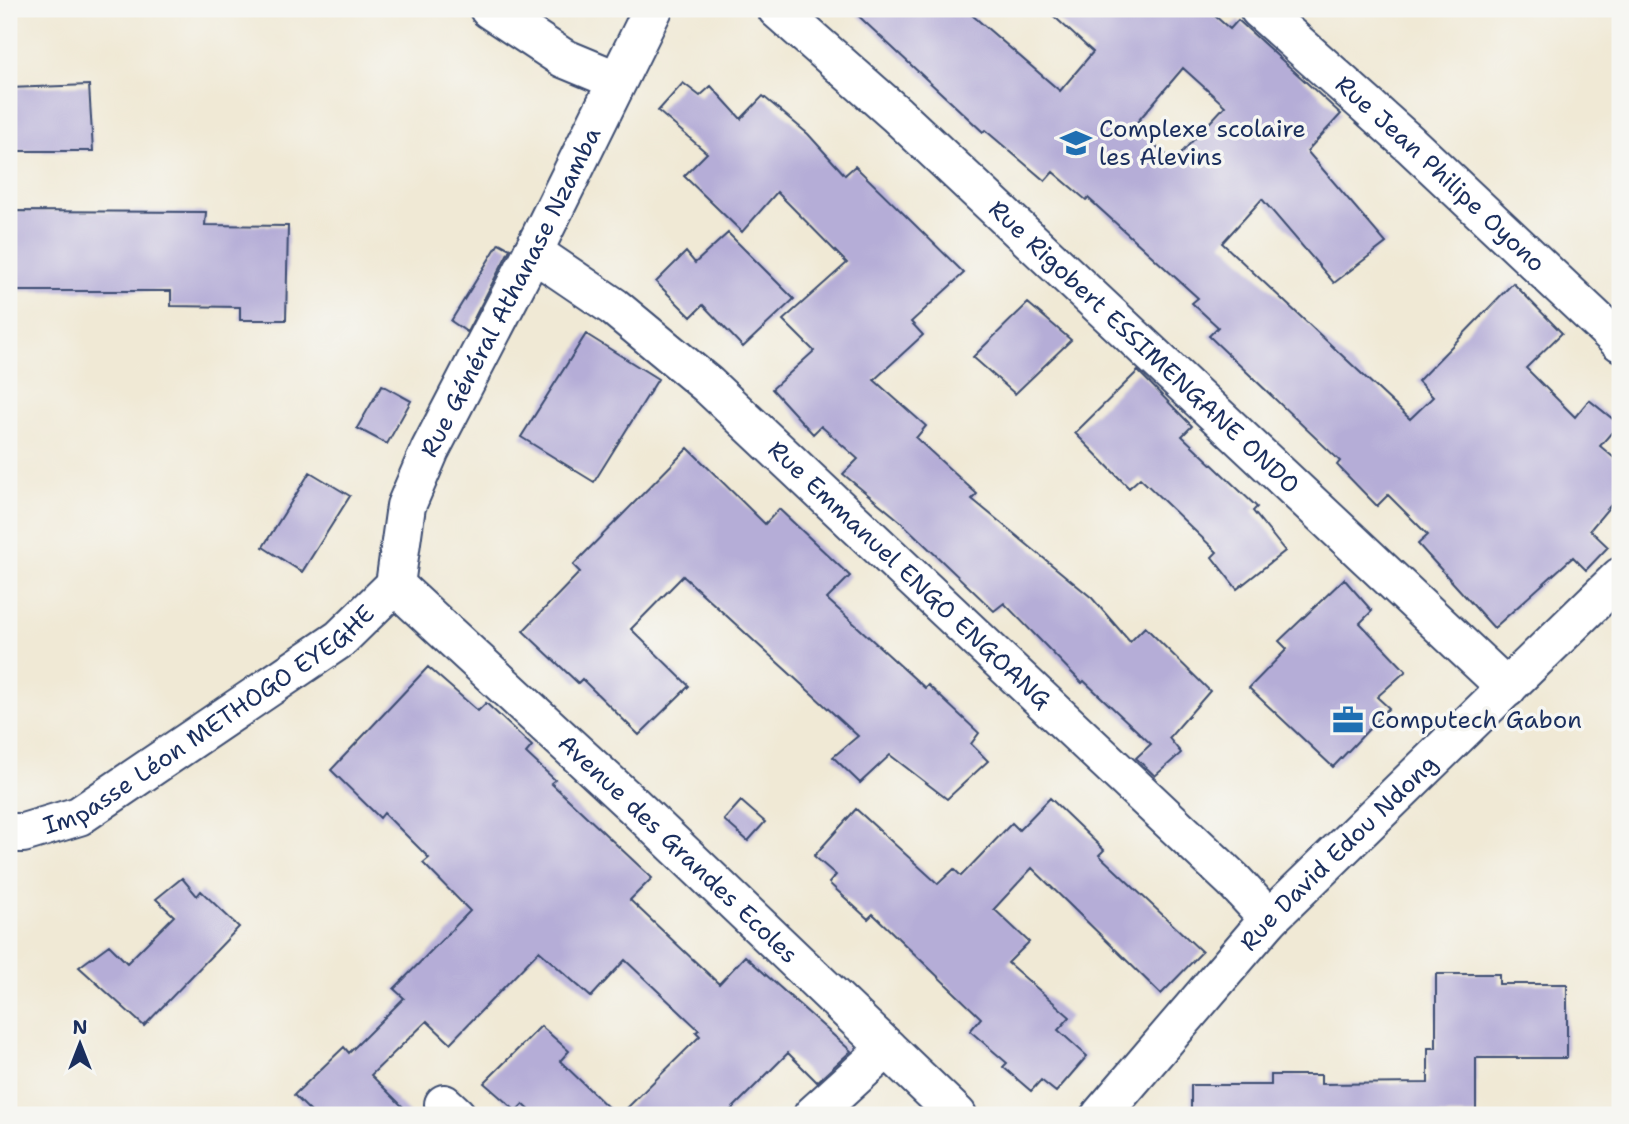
<svg xmlns="http://www.w3.org/2000/svg" width="1629" height="1124" viewBox="0 0 1629 1124" font-family="'Shantell Sans',sans-serif">
	<style>
		.building { fill: #b5add7; fill-rule: evenodd }
		.lines { fill: none; stroke-linecap: round; stroke-linejoin: round }
		.minor-casing { stroke: #3b4b70; stroke-width: 42 }
		.minor { stroke: #fff; stroke-width: 38 }
		.labels { text-anchor: middle; stroke-width: 7; stroke-linejoin: round; paint-order: stroke }
		.poi-label { font-size: 24px; fill: #1b2f5e; stroke: #f6f6f2; text-anchor: start }
		.street-label { font-size: 24px; fill: #1b2f5e; stroke: #f6f6f2 }
	</style>
	<rect width="100%" height="100%" fill="#f6f6f2"/>
	<filter id="ink" filterUnits="userSpaceOnUse"><feTurbulence type="fractalNoise" baseFrequency=".0143" numOctaves="2"/><feDisplacementMap in="SourceGraphic" scale="14" xChannelSelector="R" yChannelSelector="G"/><feConvolveMatrix kernelMatrix="1 2 1 2 8 2 1 2 1" color-interpolation-filters="sRGB"/></filter>
	<filter id="wash" filterUnits="userSpaceOnUse"><feTurbulence type="fractalNoise" baseFrequency=".00686" numOctaves="4" result="noise"/><feDisplacementMap in="SourceGraphic" scale="28" xChannelSelector="R" yChannelSelector="G"/><feGaussianBlur stdDeviation="1.57" result="paint"/><feColorMatrix in="noise" values="0 0 0 0 0 0 0 0 0 0 0 0 0 0 0 0 0 1.4 0 .05"/><feComposite in="paint" operator="in"/></filter>
	<g filter="url(#wash)">
		<rect width="100%" height="100%" fill="#f0e9d5"/>
		<g id="blocks">
			<path class="building" d="M 851,9 L 965,9 L 1060,91 L 1093,52 L 1046,9 L 1207,9 L 1230,29 L 1238,20 L 1341,114 L 1307,151 L 1386,243 L 1334,283 L 1262,199 L 1222,243 L 1410,419 L 1433,397 L 1418,381 L 1513,283 L 1562,333 L 1526,368 L 1575,417 L 1589,400 L 1619,424 L 1600,446 L 1620,463 L 1620,494 L 1590,530 L 1608,547 L 1586,570 L 1573,557 L 1494,628 L 1418,544 L 1428,535 L 1388,495 L 1377,506 L 1337,465 L 1340,461 L 1209,336 L 1218,327 L 1192,303 L 1198,298 L 1088,198 L 1086,200 L 1053,172 L 1045,181 L 985,130 L 983,132 ZM 1183,68 L 1225,106 L 1174,161 L 1133,127 Z
				M 683,83 L 700,96 L 711,86 L 741,119 L 763,96 L 808,134 L 845,175 L 855,166 L 964,273 L 911,322 L 923,335 L 874,380 L 926,426 L 916,438 L 977,494 L 972,499 L 1092,598 L 1130,642 L 1145,627 L 1210,691 L 1169,738 L 1181,753 L 1155,776 L 1136,758 L 1151,744 L 1084,681 L 1082,683 L 1004,603 L 994,611 L 900,521 L 843,474 L 858,459 L 821,426 L 813,434 L 772,389 L 814,351 L 783,320 L 847,263 L 777,192 L 742,232 L 684,176 L 707,153 L 658,111 Z
				M 89,85 L 93,151 L 9,151 L 9,88 Z
				M 9,211 L 206,212 L 205,225 L 288,226 L 286,320 L 240,320 L 240,307 L 171,306 L 171,291 L 9,291 Z
				M 728,233 L 794,299 L 743,347 L 703,305 L 691,317 L 656,282 L 686,252 L 695,263 Z
				M 499,243 L 510,249 L 467,332 L 451,321 Z
				M 1028,303 L 1071,340 L 1015,394 L 973,357 Z
				M 586,334 L 658,379 L 594,482 L 521,437 Z
				M 1138,371 L 1192,426 L 1182,436 L 1257,507 L 1253,511 L 1285,551 L 1237,589 L 1212,557 L 1217,552 L 1140,478 L 1129,488 L 1075,433 Z
				M 382,385 L 411,401 L 387,444 L 357,428 Z
				M 688,448 L 765,524 L 779,509 L 850,576 L 827,599 L 925,688 L 928,685 L 979,733 L 971,744 L 988,761 L 947,799 L 890,755 L 860,783 L 833,757 L 858,736 L 683,576 L 631,629 L 689,686 L 639,735 L 582,679 L 578,683 L 523,631 L 580,572 L 573,565 Z
				M 310,472 L 350,496 L 302,572 L 263,547 Z
				M 1344,579 L 1372,611 L 1360,623 L 1406,671 L 1377,697 L 1389,708 L 1333,767 L 1249,688 L 1287,649 L 1279,641 Z
				M 428,667 L 478,711 L 486,703 L 532,746 L 526,753 L 555,780 L 551,783 L 652,878 L 630,900 L 719,984 L 745,956 L 851,1051 L 817,1082 L 788,1053 L 726,1115 L 620,1115 L 700,1036 L 696,1032 L 699,1030 L 625,960 L 591,997 L 539,951 L 450,1043 L 427,1021 L 371,1075 L 411,1115 L 314,1115 L 294,1095 L 344,1047 L 349,1053 L 404,998 L 394,989 L 470,911 L 423,863 L 429,858 L 384,813 L 380,818 L 331,770 Z
				M 1050,798 L 1104,850 L 1099,855 L 1202,952 L 1161,994 L 1032,868 L 994,909 L 1029,942 L 1008,963 L 1070,1017 L 1058,1030 L 1087,1056 L 1056,1092 L 1041,1080 L 1031,1091 L 1003,1067 L 1007,1063 L 970,1031 L 981,1018 L 873,914 L 868,919 L 829,883 L 836,875 L 814,856 L 856,809 L 938,884 L 954,869 L 961,876 L 1012,823 L 1019,830 Z
				M 741,801 L 765,822 L 748,841 L 724,820 Z
				M 182,878 L 197,896 L 201,891 L 239,927 L 144,1026 L 79,967 L 109,945 L 127,963 L 174,916 L 156,899 Z
				M 1436,974 L 1499,974 L 1499,984 L 1567,984 L 1567,1058 L 1476,1058 L 1476,1115 L 1191,1115 L 1191,1085 L 1271,1085 L 1271,1075 L 1321,1075 L 1321,1084 L 1428,1083 L 1428,1048 L 1436,1048 Z
				M 541,1026 L 569,1051 L 560,1061 L 616,1115 L 535,1115 L 523,1104 L 516,1111 L 484,1083 Z"/>
		</g>
	</g>
	<g filter="url(#ink)">
		<use href="#blocks" fill-opacity="0" stroke="#3b4b70" stroke-width="2"/>
		<g class="lines">
			<defs>
				<g id="minor">
					<path d="M 489,9 L 563,58 L 616,80"/>
					<path id="s1" d="M 777,9 L 896,114 L 1507,688"/>
					<path id="s2" d="M 1259,9 L 1410,144 L 1620,342"/>
					<path id="s3" d="M 533,252 L 614,307 L 708,385 L 1234,881 L 1269,919"/>
					<path id="s4" d="M 395,585 L 633,805 L 957,1115"/>
					<path id="s5" d="M 395,585 L 406,506 L 430,450 L 533,252 L 653,9"/>
					<path id="s6" d="M 9,833 L 23,833 L 79,816 L 340,639 L 395,585"/>
					<path d="M 444,1104 L 456,1115"/>
					<path d="M 813,1115 L 887,1048"/>
					<path id="s7" d="M 1101,1115 L 1269,919 L 1620,577"/>
				</g>
			</defs>
			<use href="#minor" class="minor-casing"/>
			<use href="#minor" class="minor"/>
		</g>
	</g>
	<defs>
		<symbol id="school-bare" viewBox="-9 -9 18 18"><path d="M0-5L7-2L0 1L-7-2ZM-4 1L0 2.5L4 1V4Q0 6-4 4Z" fill="#1f6fb2" stroke="#f6f6f2" stroke-width="2.5" paint-order="stroke"/></symbol>
		<symbol id="office-bare" viewBox="-9 -9 18 18"><path d="M-6-3h4V-5.5h4V-3h4V5H-6ZM-1-4.5V-3h2v-1.5ZM-6 0V1H6V0Z" fill="#1f6fb2" stroke="#f6f6f2" stroke-width="2.5" paint-order="stroke"/></symbol>
	</defs>
	<g fill-rule="evenodd">
		<use href="#school-bare" x="1054" y="121" width="44" height="44"/>
		<use href="#office-bare" x="1326" y="698" width="44" height="44"/>
	</g>
	<g class="labels">
		<g class="poi-label">
			<text x="1099" y="137">Complexe scolaire<tspan x="1099" dy="28">les Alevins</tspan></text>
			<text x="1371" y="728">Computech Gabon</text>
		</g>
		<g class="street-label">
			<text dy="8" stroke="none"><textPath href="#s2" startOffset="245">Rue Jean Philipe Oyono</textPath></text>
			<text dy="8" stroke="none"><textPath href="#s5" startOffset="318">Rue Général Athanase Nzamba</textPath></text>
			<text dy="8" stroke="none"><textPath href="#s1" startOffset="499">Rue Rigobert ESSIMENGANE ONDO</textPath></text>
			<text dy="8" stroke="none"><textPath href="#s3" startOffset="497">Rue Emmanuel ENGO ENGOANG</textPath></text>
			<text dy="8" stroke="none"><textPath href="#s6" startOffset="233">Impasse Léon METHOGO EYEGHE</textPath></text>
			<text dy="8" stroke="none"><textPath href="#s4" startOffset="387">Avenue des Grandes Ecoles</textPath></text>
			<text dy="8" stroke="none"><textPath href="#s7" startOffset="354">Rue David Edou Ndong</textPath></text>
		</g>
	</g>
	<rect width="1629" height="1124" fill="none" stroke="#f6f6f2" stroke-width="35"/>
	<g transform="translate(80 1044)" stroke="#f6f6f2" stroke-width="5" paint-order="stroke">
	<path d="M0-5L12 26L0 18L-12 26Z" fill="#1b2f5e"/>
	<text y="-10" font-size="19" font-weight="bold" text-anchor="middle" fill="#1b2f5e">N</text>
	</g>
</svg>
